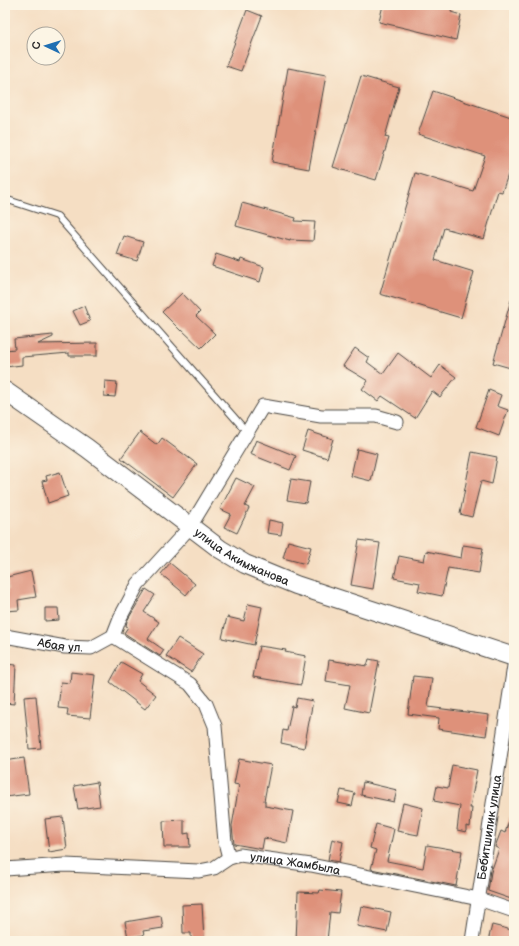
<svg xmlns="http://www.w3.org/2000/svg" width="519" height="946" viewBox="0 0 519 946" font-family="'Balsamiq Sans',sans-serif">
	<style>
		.building { fill: #de917a }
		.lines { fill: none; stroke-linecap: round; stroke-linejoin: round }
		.lane-casing { stroke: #494642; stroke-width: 8 }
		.street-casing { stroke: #494642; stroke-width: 15 }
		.secondary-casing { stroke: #494642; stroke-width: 20 }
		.lane { stroke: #fff; stroke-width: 6 }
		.street { stroke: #fff; stroke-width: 13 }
		.secondary { stroke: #fff; stroke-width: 18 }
		.labels { text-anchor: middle; stroke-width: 4; stroke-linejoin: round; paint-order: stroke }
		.street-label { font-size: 12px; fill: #2b2b2b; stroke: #fcf5e5 }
	</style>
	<rect width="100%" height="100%" fill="#fcf5e5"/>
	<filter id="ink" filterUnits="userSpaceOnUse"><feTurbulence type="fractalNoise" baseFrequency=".025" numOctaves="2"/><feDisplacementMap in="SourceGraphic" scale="8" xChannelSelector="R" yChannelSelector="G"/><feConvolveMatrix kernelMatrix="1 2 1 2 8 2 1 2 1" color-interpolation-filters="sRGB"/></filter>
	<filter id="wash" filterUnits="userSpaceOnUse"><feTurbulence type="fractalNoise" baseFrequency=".012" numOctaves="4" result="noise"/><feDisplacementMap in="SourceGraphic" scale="16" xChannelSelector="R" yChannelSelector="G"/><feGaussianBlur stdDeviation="0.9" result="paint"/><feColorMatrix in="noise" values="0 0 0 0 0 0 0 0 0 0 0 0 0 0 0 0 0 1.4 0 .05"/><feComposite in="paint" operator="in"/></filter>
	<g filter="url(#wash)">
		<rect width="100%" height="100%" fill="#f5dec3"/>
		<g id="blocks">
			<path class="building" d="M 383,5 L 452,5 L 451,12 L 461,15 L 456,40 L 379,22 Z
				M 247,10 L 262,16 L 241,71 L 226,66 Z
				M 288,68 L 326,75 L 309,169 L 272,162 Z
				M 361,76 L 399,87 L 385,137 L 389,138 L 376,180 L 333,167 Z
				M 433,91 L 514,118 L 514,164 L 512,163 L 502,192 L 498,191 L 484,239 L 444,228 L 435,260 L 474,272 L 461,318 L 380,294 L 415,173 L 473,191 L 485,156 L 418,134 Z
				M 242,203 L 296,218 L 295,221 L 315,222 L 313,241 L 290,240 L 290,241 L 236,226 Z
				M 124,236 L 143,242 L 137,261 L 117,255 Z
				M 216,254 L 240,262 L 241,259 L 264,267 L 260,282 L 212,266 Z
				M 182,293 L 200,312 L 196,316 L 215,334 L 201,348 L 182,330 L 181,331 L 162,312 Z
				M 511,300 L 514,300 L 514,369 L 493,363 Z
				M 84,306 L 90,321 L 80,325 L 73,311 Z
				M 53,335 L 53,337 L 38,344 L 97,343 L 97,356 L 69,356 L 69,353 L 22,357 L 22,365 L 5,367 L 5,350 L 15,349 L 14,339 Z
				M 355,348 L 369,358 L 367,362 L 383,374 L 398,353 L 431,378 L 440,365 L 456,377 L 440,397 L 432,391 L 415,418 L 382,396 L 378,401 L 362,389 L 368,381 L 343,366 Z
				M 105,381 L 117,382 L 115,397 L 104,396 Z
				M 489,390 L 501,395 L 497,406 L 508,410 L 499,436 L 476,427 Z
				M 308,431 L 333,439 L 327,458 L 302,450 Z
				M 140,432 L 157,445 L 162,438 L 197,464 L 173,497 L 121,458 Z
				M 256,440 L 296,456 L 290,470 L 250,454 Z
				M 357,449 L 377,454 L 371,481 L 351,476 Z
				M 472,452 L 497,457 L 492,484 L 481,481 L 472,517 L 460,514 Z
				M 60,472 L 68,496 L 48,503 L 42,481 L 47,480 L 46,476 Z
				M 236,478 L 255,487 L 245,506 L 249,508 L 237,533 L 224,527 L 231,514 L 220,509 Z
				M 291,479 L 310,482 L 306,503 L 287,500 Z
				M 269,520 L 283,523 L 281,535 L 267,533 Z
				M 359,540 L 380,543 L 373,589 L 351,585 Z
				M 288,541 L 311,547 L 306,564 L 283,558 Z
				M 463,545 L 483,548 L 479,573 L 448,568 L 442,596 L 418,591 L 420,583 L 394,578 L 399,556 L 424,561 L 426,551 L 461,558 Z
				M 170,563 L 195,584 L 186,595 L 161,574 Z
				M 31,571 L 36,597 L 18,600 L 19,610 L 5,611 L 5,597 L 7,597 L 7,590 L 8,589 L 7,577 Z
				M 146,589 L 155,595 L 144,612 L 159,622 L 148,639 L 164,650 L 160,656 L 124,633 L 128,627 L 126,626 L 127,621 Z
				M 248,604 L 262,607 L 254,645 L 222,638 L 227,617 L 244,621 Z
				M 45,608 L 58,608 L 59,620 L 45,621 Z
				M 178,638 L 203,654 L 191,672 L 166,656 Z
				M 259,646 L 286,650 L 285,652 L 306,656 L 301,685 L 253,677 Z
				M 369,659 L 379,661 L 369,713 L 345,708 L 350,685 L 326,681 L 329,660 L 367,666 Z
				M 121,662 L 142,674 L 138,681 L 156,695 L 145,709 L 110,682 Z
				M 5,664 L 16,665 L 14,704 L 5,703 Z
				M 71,672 L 95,675 L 90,718 L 67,716 L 68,709 L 58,708 L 61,682 L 70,683 Z
				M 413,676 L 432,678 L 428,707 L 489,715 L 486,736 L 438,729 L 439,718 L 408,714 Z
				M 36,696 L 41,748 L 29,749 L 24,697 Z
				M 297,698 L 313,701 L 304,748 L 281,743 L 283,730 L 287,731 L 292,706 L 295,707 Z
				M 24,758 L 29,794 L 5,797 L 5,761 Z
				M 239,759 L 271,765 L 264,801 L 265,801 L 265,806 L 293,811 L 287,843 L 264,838 L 262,849 L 234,844 L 232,826 L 239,785 L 234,784 Z
				M 452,765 L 477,770 L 470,808 L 472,808 L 470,827 L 466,826 L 466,832 L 457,830 L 460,806 L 434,801 L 437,786 L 448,788 Z
				M 97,782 L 100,806 L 78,809 L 74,786 Z
				M 363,782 L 397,790 L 394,802 L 361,795 Z
				M 341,790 L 355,793 L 352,806 L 338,803 Z
				M 403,803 L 423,808 L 418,835 L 397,831 Z
				M 512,811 L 514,811 L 514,900 L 488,891 L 491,872 L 499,849 L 495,847 L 501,831 L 505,833 Z
				M 63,817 L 67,849 L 49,852 L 45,819 Z
				M 184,820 L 184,834 L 189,833 L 190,847 L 164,847 L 163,821 Z
				M 376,824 L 394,829 L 387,861 L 423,868 L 427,845 L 462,851 L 456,886 L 371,869 L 376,850 L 370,848 Z
				M 332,839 L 343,842 L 339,862 L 328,860 Z
				M 320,890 L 341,892 L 338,913 L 330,912 L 327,941 L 296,941 L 298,892 L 319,893 Z
				M 202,904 L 204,941 L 191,941 L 191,933 L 183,933 L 182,905 Z
				M 361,906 L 391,912 L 387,932 L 357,926 Z
				M 161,916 L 163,928 L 143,931 L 144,935 L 128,938 L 125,922 Z
				M 492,925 L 512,930 L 509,941 L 488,941 Z"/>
		</g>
	</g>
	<g filter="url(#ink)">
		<use href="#blocks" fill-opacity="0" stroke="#494642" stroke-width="1"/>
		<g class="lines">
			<defs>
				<path id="lane" d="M 5,199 L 57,216 L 247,432"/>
				<g id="street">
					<path id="s1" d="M 5,636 L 65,647 L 91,648 L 113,636"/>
					<path d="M 113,636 L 120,618 L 138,584 L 190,527 L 263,406 L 321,416 L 376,416 L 397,422"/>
					<path d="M 113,636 L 190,684 L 206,704 L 215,726 L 225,842 L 229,858"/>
					<path id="s2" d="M 5,869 L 65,865 L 199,871 L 214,868 L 229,858 L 240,855 L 311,865 L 479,899 L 514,911"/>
					<path id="s3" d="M 472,941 L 514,666"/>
				</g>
				<g id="secondary">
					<path id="s4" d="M 5,391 L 87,448 L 220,549 L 245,564 L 296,585 L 514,657"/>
				</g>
			</defs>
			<use href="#lane" class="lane-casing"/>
			<use href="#street" class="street-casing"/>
			<use href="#secondary" class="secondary-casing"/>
			<use href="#lane" class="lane"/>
			<use href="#street" class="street"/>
			<use href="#secondary" class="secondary"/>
		</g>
	</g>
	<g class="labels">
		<g class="street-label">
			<text dy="4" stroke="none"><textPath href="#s4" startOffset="290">улица Акимжанова</textPath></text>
			<text dy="4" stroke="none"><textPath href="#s1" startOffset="56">Абая ул.</textPath></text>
			<text dy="4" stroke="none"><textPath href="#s3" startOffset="115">Бебитшилик улица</textPath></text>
			<text dy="4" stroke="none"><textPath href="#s2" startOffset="295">улица Жамбыла</textPath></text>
		</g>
	</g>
	<rect width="519" height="946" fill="none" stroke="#fcf5e5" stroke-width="20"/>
	<g transform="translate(46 46) rotate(274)"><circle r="19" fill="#fcf5e5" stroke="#a8a49b"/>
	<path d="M0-3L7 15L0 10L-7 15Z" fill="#1f6fb2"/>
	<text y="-6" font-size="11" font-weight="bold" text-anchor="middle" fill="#2b2b2b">С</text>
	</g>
</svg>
